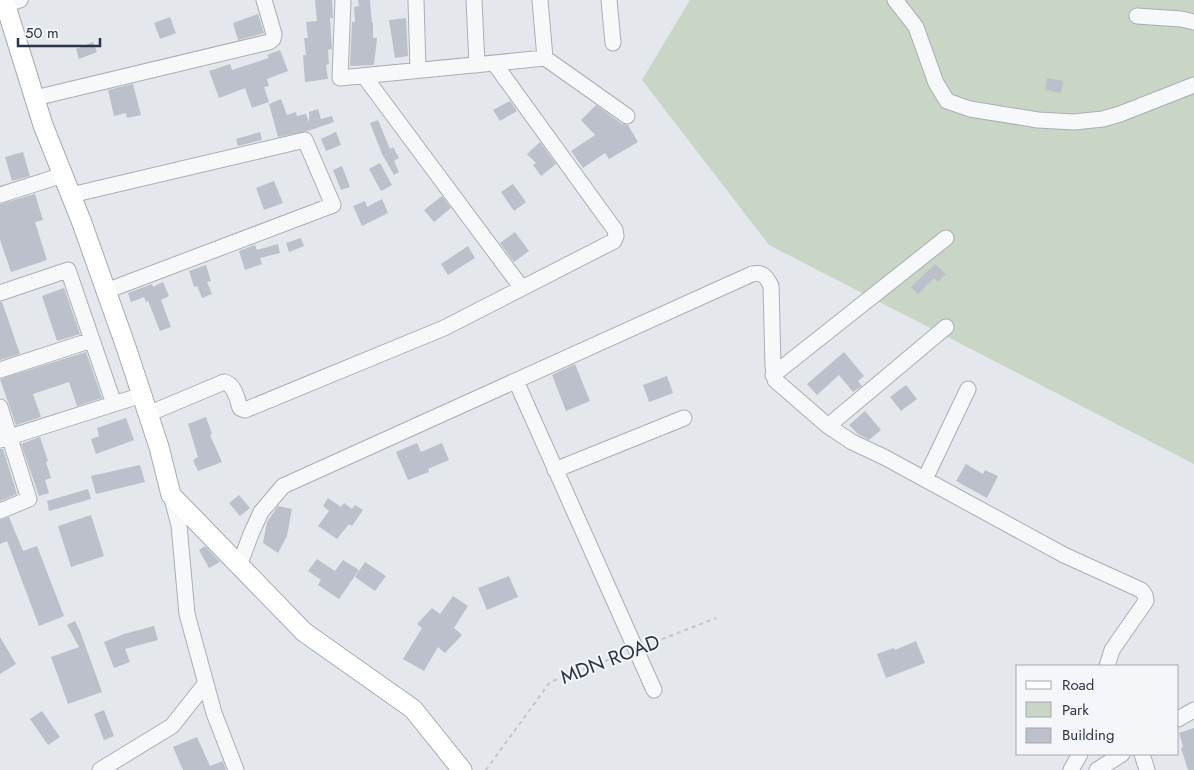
<svg xmlns="http://www.w3.org/2000/svg" width="1194" height="770" viewBox="0 0 1194 770" font-family="Jost,sans-serif">
	<style>
		.green { fill: #c9d6c5 }
		.building { fill: #bbc0ca }
		.lines { fill: none; stroke-linecap: round; stroke-linejoin: round }
		.minor-casing { stroke: #a9aeb7; stroke-width: 17 }
		.major-casing { stroke: #a3abb8; stroke-width: 21 }
		.path { stroke: #c2c5cb; stroke-width: 2; stroke-dasharray: 4 4; stroke-linecap: butt }
		.minor { stroke: #f7f8fa; stroke-width: 15 }
		.major { stroke: #fff; stroke-width: 19 }
		.labels { text-anchor: middle; stroke-width: 4; stroke-linejoin: round; paint-order: stroke }
		.street-label { font-size: 20px; fill: #2b3445; stroke: #f4f6f9 }
	</style>
	<rect width="100%" height="100%" fill="#e4e7ec"/>
	<path class="green" d="M 690,0 L 1194,0 L 1194,464 L 769,245 L 642,80 Z"/>
	<path class="building" d="M 315,0 L 332,0 L 333,18 L 330,18 L 332,49 L 328,50 L 329,64 L 326,65 L 328,79 L 305,82 L 303,55 L 306,55 L 304,38 L 308,38 L 306,22 L 317,21 Z
		M 358,0 L 370,0 L 372,23 L 373,23 L 373,38 L 377,38 L 374,65 L 350,66 L 352,22 L 355,22 L 354,7 L 359,6 Z
		M 258,14 L 264,33 L 238,40 L 233,23 Z
		M 170,17 L 176,33 L 160,39 L 154,23 Z
		M 406,18 L 408,56 L 395,58 L 389,20 Z
		M 93,42 L 97,52 L 79,59 L 76,49 Z
		M 280,50 L 288,71 L 267,79 L 269,86 L 264,87 L 269,102 L 252,108 L 245,88 L 219,98 L 209,71 L 230,64 L 232,70 L 269,58 L 267,55 Z
		M 1047,78 L 1063,81 L 1061,93 L 1045,90 Z
		M 133,84 L 141,115 L 127,118 L 126,113 L 114,116 L 108,90 Z
		M 281,99 L 287,115 L 296,112 L 297,116 L 306,114 L 309,122 L 309,112 L 318,109 L 321,119 L 332,116 L 334,122 L 308,131 L 278,137 L 269,104 Z
		M 510,101 L 517,111 L 500,121 L 493,110 Z
		M 596,105 L 622,124 L 628,125 L 638,142 L 609,159 L 605,153 L 583,168 L 571,151 L 595,135 L 581,120 Z
		M 378,120 L 390,149 L 393,147 L 399,158 L 394,161 L 399,172 L 394,175 L 382,154 L 370,123 Z
		M 260,132 L 262,140 L 238,146 L 236,139 Z
		M 336,132 L 341,145 L 326,151 L 321,139 Z
		M 540,142 L 556,164 L 541,176 L 533,165 L 536,163 L 527,154 Z
		M 23,152 L 30,176 L 12,181 L 5,157 Z
		M 380,163 L 392,185 L 381,191 L 369,169 Z
		M 342,166 L 350,187 L 341,190 L 333,170 Z
		M 274,181 L 283,203 L 264,210 L 256,188 Z
		M 513,184 L 526,202 L 514,211 L 501,192 Z
		M 35,194 L 43,220 L 35,222 L 47,260 L 11,272 L 0,240 L 0,204 Z
		M 442,196 L 451,208 L 434,222 L 424,210 Z
		M 382,199 L 388,213 L 362,226 L 353,206 L 365,201 L 367,207 Z
		M 515,232 L 529,251 L 514,262 L 500,243 Z
		M 301,238 L 304,246 L 289,252 L 286,243 Z
		M 278,244 L 280,253 L 260,258 L 262,264 L 245,270 L 239,251 L 255,245 L 257,250 Z
		M 468,246 L 475,258 L 448,275 L 441,264 Z
		M 935,264 L 946,274 L 938,282 L 934,278 L 918,294 L 911,287 Z
		M 206,265 L 211,281 L 207,282 L 212,294 L 202,298 L 197,286 L 194,287 L 189,271 Z
		M 163,282 L 169,296 L 161,300 L 171,327 L 160,331 L 148,301 L 146,302 L 144,297 L 131,302 L 128,293 L 152,284 L 153,287 Z
		M 64,288 L 80,334 L 57,341 L 42,296 Z
		M 0,302 L 2,302 L 20,354 L 0,360 Z
		M 86,352 L 102,398 L 77,406 L 69,382 L 33,394 L 41,417 L 16,425 L 0,379 Z
		M 844,352 L 864,376 L 858,381 L 862,386 L 853,392 L 839,375 L 817,395 L 807,384 Z
		M 575,364 L 590,401 L 566,411 L 552,375 Z
		M 667,376 L 673,393 L 649,402 L 643,385 Z
		M 906,385 L 917,399 L 901,411 L 890,397 Z
		M 865,411 L 881,430 L 869,440 L 858,434 L 849,425 Z
		M 206,417 L 212,434 L 210,435 L 222,462 L 198,471 L 193,460 L 198,457 L 188,424 Z
		M 126,418 L 134,440 L 96,454 L 91,439 L 99,436 L 97,428 Z
		M 40,437 L 48,461 L 46,462 L 51,478 L 45,480 L 49,493 L 39,496 L 21,444 Z
		M 417,443 L 421,452 L 442,443 L 449,460 L 428,469 L 429,472 L 408,480 L 396,452 Z
		M 0,449 L 3,449 L 17,494 L 0,501 Z
		M 966,464 L 983,474 L 985,470 L 998,476 L 987,498 L 956,481 Z
		M 140,465 L 145,482 L 96,494 L 91,476 Z
		M 88,489 L 91,499 L 49,511 L 47,501 Z
		M 239,495 L 250,508 L 240,516 L 229,503 Z
		M 328,498 L 341,507 L 344,503 L 352,509 L 355,505 L 363,510 L 352,526 L 349,524 L 337,539 L 318,526 L 329,511 L 323,506 Z
		M 278,506 L 292,509 L 287,536 L 278,553 L 263,543 L 267,522 Z
		M 91,515 L 104,556 L 71,567 L 58,526 Z
		M 9,517 L 23,551 L 37,546 L 64,616 L 39,626 L 7,541 L 0,544 L 0,520 Z
		M 205,546 L 220,562 L 209,568 L 199,550 Z
		M 317,559 L 335,571 L 343,560 L 359,570 L 339,599 L 318,585 L 321,580 L 308,571 Z
		M 365,562 L 386,576 L 375,591 L 355,577 Z
		M 509,576 L 518,597 L 487,610 L 478,588 Z
		M 453,596 L 468,606 L 454,628 L 462,635 L 445,653 L 438,647 L 424,671 L 403,659 L 422,628 L 417,624 L 432,608 L 440,614 Z
		M 75,621 L 80,631 L 102,692 L 68,704 L 51,657 L 79,647 L 67,625 Z
		M 154,626 L 158,640 L 125,649 L 130,662 L 114,668 L 104,642 L 124,634 Z
		M 0,637 L 16,664 L 0,674 Z
		M 916,641 L 925,663 L 886,678 L 877,654 L 894,648 L 895,650 Z
		M 104,710 L 114,736 L 104,740 L 94,714 Z
		M 42,711 L 60,737 L 48,745 L 30,719 Z
		M 1194,728 L 1194,770 L 1188,770 L 1181,748 L 1183,747 L 1179,733 Z
		M 197,737 L 210,766 L 223,761 L 226,770 L 183,770 L 173,747 Z"/>
	<g class="lines">
		<defs>
			<path id="minor" d="M 343,0 L 340,78 L 545,58 L 540,0
				M 416,0 L 418,70
				M 474,0 L 477,65
				M 609,0 L 613,43
				M 895,0 L 916,27 L 936,83 L 947,101 L 970,109 L 1038,120 L 1074,122 L 1103,119 L 1120,114 L 1194,85
				M 5,5 L 20,0
				M 1137,16 L 1181,19 L 1194,22
				M 545,58 L 627,116
				M 364,76 L 521,287
				M 35,98 L 269,42 L 273,39 L 274,34 L 264,0
				M 0,195 L 63,175
				M 71,195 L 305,140 L 333,205 L 106,291
				M 0,293 L 68,270 L 114,404
				M 0,370 L 92,340
				M 773,375 L 946,238
				M 516,381 L 654,690
				M 0,407 L 29,499 L 0,511
				M 148,414 L 224,382 C 235,384 237,399 240,408 L 245,410 L 444,328 L 614,241 L 616,236 L 615,230 L 494,63
				M 828,426 L 946,327
				M 0,440 L 142,395
				M 555,470 L 684,418
				M 925,479 L 968,389
				M 171,495 L 179,525 L 187,614 L 214,713 L 236,770
				M 239,566 L 251,534 L 261,512 L 283,486 L 752,274 C 763,272 766,276 771,286 L 773,366 L 775,380 L 828,426 L 852,442 L 884,457 L 1064,555 L 1141,590 L 1145,595 L 1146,601 L 1112,650 L 1107,666
				M 1178,719 L 1194,710
				M 1142,754 L 1147,770
				M 100,770 L 172,726 L 206,683
				M 1071,770 L 1080,754
				M 1097,770 L 1122,754"/>
			<path id="major" d="M 4,0 L 43,125 L 82,223 L 126,347 L 159,447 L 171,495 L 304,632 L 413,709 L 462,770"/>
		</defs>
		<use href="#minor" class="minor-casing"/>
		<use href="#major" class="major-casing"/>
		<path class="path" d="M 647,645 L 716,618
			M 486,770 L 550,682 L 624,654"/>
		<use href="#minor" class="minor"/>
		<use href="#major" class="major"/>
	</g>
	<g class="labels">
		<g class="street-label">
			<text transform="translate(610 659) rotate(-21)" y="7">MDN ROAD</text>
		</g>
	</g>
	<rect x="1016" y="665" width="162" height="90" fill="#f4f6f9" stroke="#a4a8b1"/>
	<rect x="1026" y="681" width="25" height="8" fill="#ffffff" stroke="#a4a8b1"/>
	<text x="1062" y="690" font-size="15" fill="#2b3445">Road</text>
	<rect x="1026" y="702" width="25" height="15" fill="#c9d6c5" stroke="#a4a8b1"/>
	<text x="1062" y="715" font-size="15" fill="#2b3445">Park</text>
	<rect x="1026" y="728" width="25" height="15" fill="#bbc0ca" stroke="#a4a8b1"/>
	<text x="1062" y="740" font-size="15" fill="#2b3445">Building</text>
	<path d="M18 38v8h82v-8" fill="none" stroke="#2b3445" stroke-width="2.5"/>
	<text x="25" y="38" font-size="15" fill="#2b3445" stroke="#f4f6f9" stroke-width="4" paint-order="stroke">50 m</text>
</svg>
